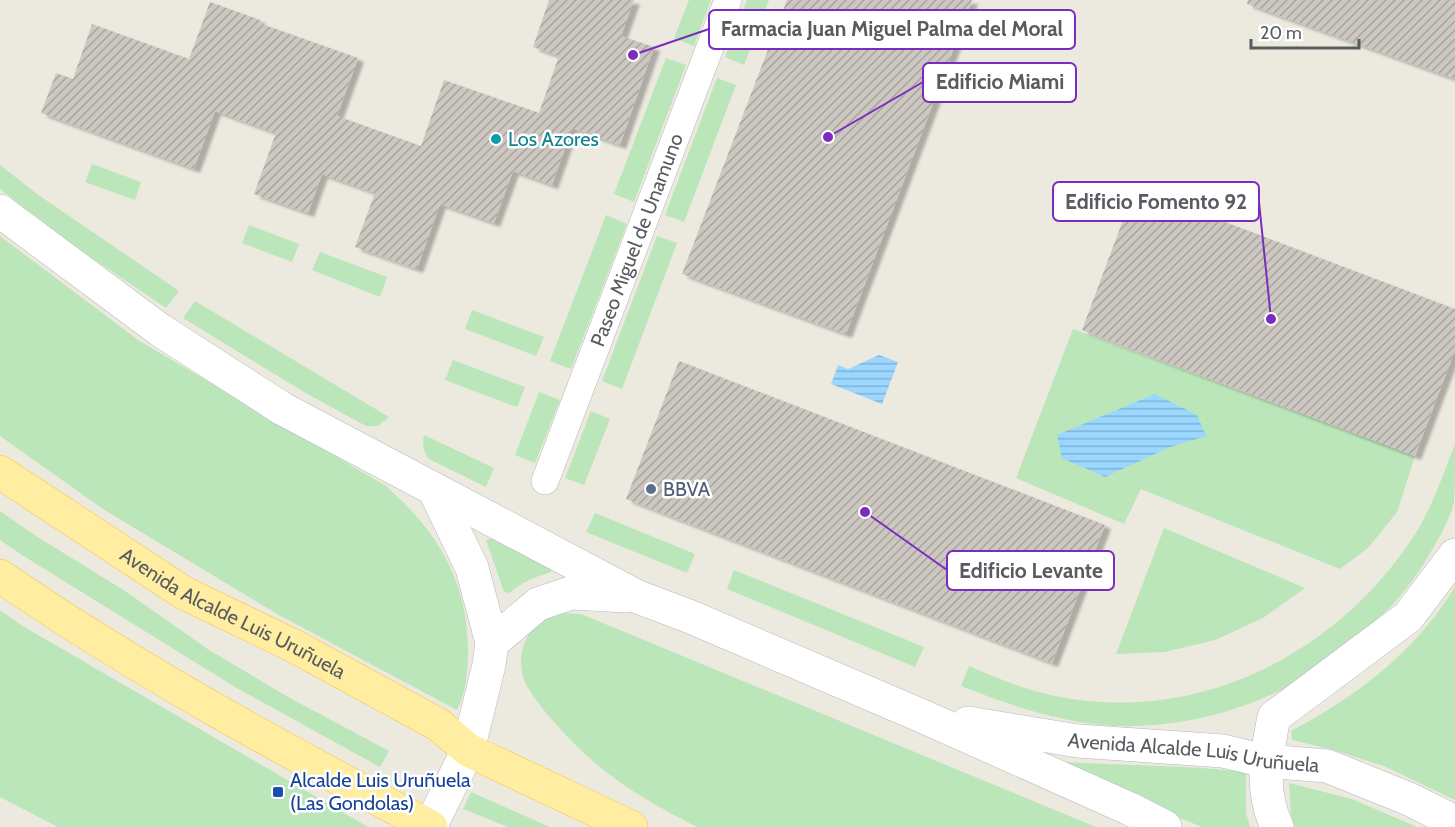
<svg xmlns="http://www.w3.org/2000/svg" width="1455" height="827" viewBox="0 0 1455 827" font-family="Cabin,sans-serif">
	<style>
		.green { fill: #bae6b9 }
		.water { fill: url(#water-rules) }
		.building { fill: url(#building-hatch); filter: url(#shadow) }
		.lines { fill: none; stroke-linecap: round; stroke-linejoin: round }
		.pedestrian-casing { stroke: #b5b8bd; stroke-width: 28 }
		.minor-casing { stroke: #b5b8bd; stroke-width: 34 }
		.tertiary-casing { stroke: #b5b8bd; stroke-width: 34 }
		.primary-casing { stroke: #f9c34b; stroke-width: 34 }
		.pedestrian { stroke: #fff; stroke-width: 27 }
		.minor { stroke: #fff; stroke-width: 33 }
		.tertiary { stroke: #fff; stroke-width: 33 }
		.primary { stroke: #ffeda1; stroke-width: 33 }
		.culture-dot { fill: #0f9aa8; stroke: #fff; stroke-width: 2 }
		.service-dot { fill: #5c6f8a; stroke: #fff; stroke-width: 2 }
		.transit-dot { fill: #1a4fb4; stroke: #fff; stroke-width: 2 }
		.labels { text-anchor: middle; stroke-width: 5; stroke-linejoin: round; paint-order: stroke }
		.culture-label { font-size: 20px; fill: #0d838f; stroke: #fff; text-anchor: start }
		.street-label { font-size: 20px; fill: #585c61; stroke: #fff }
		.service-label { font-size: 20px; fill: #4e5e75; stroke: #fff; text-anchor: start }
		.transit-label { font-size: 20px; fill: #164399; stroke: #fff; text-anchor: start }
		.leader { fill: none; stroke: #7b2cbf; stroke-width: 2 }
		.callout-dot { fill: #7b2cbf; stroke: #fff; stroke-width: 2 }
		.callout { fill: #fff; stroke: #7b2cbf; stroke-width: 2 }
		.callout-label { font-size: 21px; text-anchor: middle; font-weight: bold; fill: #585c61 }
	</style>
	<defs>
		<pattern id="water-rules" width="6" height="5" patternUnits="userSpaceOnUse" patternTransform="scale(1.5)"><rect width="6" height="5" fill="#9cd7ff"/><path d="M0 2.5h6" fill="none" stroke="#82b2d2"/></pattern>
		<pattern id="building-hatch" width="6" height="6" patternUnits="userSpaceOnUse" patternTransform="scale(1.5)"><rect width="6" height="6" fill="#ccc7c0"/><path d="M-1 1l2-2M0 6l6-6M5 7l2-2" fill="none" stroke="#a8a59f"/></pattern>
		<filter id="shadow"><feDropShadow dx="6" dy="4" stdDeviation="1.5" flood-color="#0004"/></filter>
	</defs>
	<rect width="100%" height="100%" fill="#ece9df"/>
	<path class="green" d="M 689,0 L 711,0 L 694,46 L 674,38 Z
		M 747,0 L 769,0 L 744,65 L 725,57 Z
		M 666,58 L 686,65 L 634,202 L 614,194 Z
		M 717,78 L 736,85 L 684,222 L 665,215 Z
		M 92,164 L 141,182 L 135,200 L 85,182 Z
		M 0,165 L 37,194 L 179,291 L 166,308 L 86,254 L 0,189 Z
		M 606,215 L 627,224 L 571,369 L 550,361 Z
		M 249,225 L 299,244 L 292,262 L 242,243 Z
		M 0,236 L 138,340 L 386,486 C 439,533 469,583 468,656 C 467,675 466,693 457,710 L 279,615 L 103,509 L 0,436 Z
		M 657,236 L 677,243 L 622,389 L 602,381 Z
		M 320,252 L 387,277 L 380,297 L 312,270 Z
		M 195,301 L 389,417 L 378,426 L 366,426 L 304,392 L 183,318 Z
		M 472,310 L 544,337 L 536,356 L 465,329 Z
		M 1073,329 L 1415,456 L 1397,512 L 1368,548 L 1340,569 L 1141,489 L 1124,524 L 1016,478 Z
		M 453,360 L 525,387 L 517,407 L 445,380 Z
		M 539,392 L 560,400 L 535,463 L 515,455 Z
		M 591,411 L 610,419 L 584,485 L 565,478 Z
		M 424,435 L 494,468 L 486,487 L 429,459 C 423,451 422,445 424,435 Z
		M 1455,444 C 1455,459 1455,489 1454,503 C 1450,518 1441,534 1433,548 C 1410,590 1381,620 1343,649 C 1332,657 1322,667 1310,674 C 1252,710 1183,728 1115,726 C 1060,723 1012,706 961,686 L 969,666 C 993,676 1017,687 1042,693 C 1189,730 1338,657 1417,531 C 1433,505 1444,472 1455,444 Z
		M 0,511 L 36,536 L 125,591 L 209,650 L 290,698 L 389,751 L 380,767 L 235,687 L 22,555 L 0,540 Z
		M 595,513 L 695,554 L 687,573 L 586,532 Z
		M 1164,528 L 1305,588 L 1263,618 L 1215,640 L 1165,652 L 1116,654 Z
		M 493,538 L 552,564 L 551,572 C 535,577 522,582 509,593 L 504,592 L 486,540 Z
		M 734,570 L 924,647 L 915,667 L 727,589 Z
		M 1455,587 L 1455,800 L 1384,766 L 1330,749 L 1292,740 L 1291,731 C 1359,695 1414,653 1455,587 Z
		M 0,610 L 21,625 L 368,827 L 58,827 L 0,797 Z
		M 562,613 L 581,614 L 1096,827 L 697,827 C 666,811 634,794 606,772 C 582,753 540,711 526,684 C 515,662 523,631 545,619 C 550,616 557,615 562,613 Z
		M 1067,762 C 1127,766 1186,765 1246,772 L 1246,813 L 1250,827 L 1202,827 L 1065,771 Z
		M 1289,783 L 1352,799 L 1417,827 L 1295,827 L 1291,816 Z
		M 471,792 L 550,827 L 508,827 L 463,809 Z"/>
	<path class="water" d="M 879,355 L 898,362 L 882,404 L 831,384 L 838,365 L 848,369 Z
		M 1155,394 L 1197,415 L 1206,436 L 1170,447 L 1105,477 L 1062,458 L 1057,435 Z"/>
	<path class="building" d="M 549,0 L 634,0 L 621,36 L 654,47 L 620,145 L 572,128 L 552,185 L 513,171 L 494,223 L 440,204 L 417,269 L 355,247 L 375,193 L 322,174 L 308,213 L 254,194 L 276,133 L 215,111 L 194,169 L 41,113 L 56,73 L 73,79 L 92,24 L 189,59 L 210,2 L 260,20 L 259,23 L 358,58 L 337,116 L 421,146 L 444,80 L 539,113 L 559,56 L 533,47 Z
		M 787,0 L 972,0 L 846,334 L 682,274 Z
		M 1248,0 L 1455,0 L 1455,79 L 1247,4 Z
		M 1135,188 L 1455,309 L 1455,350 L 1415,456 L 1082,330 Z
		M 679,361 L 1105,525 L 1052,663 L 626,499 Z"/>
	<g class="lines">
		<defs>
			<g id="pedestrian">
				<path id="s1" d="M 545,481 L 728,0"/>
			</g>
			<g id="minor">
				<path d="M 434,489 L 638,597 L 691,617 L 922,716 L 1130,809 L 1165,827"/>
				<path d="M 492,643 L 538,604 L 571,593 L 627,596"/>
				<path id="s2" d="M 968,723 L 1078,741 L 1223,751 L 1265,761 L 1327,766 L 1409,799 L 1455,822"/>
				<path d="M 1277,827 C 1260,790 1266,756 1274,717 L 1408,617 L 1455,555"/>
			</g>
			<path id="tertiary" d="M 0,211 L 160,330 L 283,409 L 434,489 L 472,568 L 492,643 L 489,665 L 468,750 L 430,827"/>
			<g id="primary">
				<path id="s3" d="M 0,472 L 184,593 L 294,646 L 439,725 L 468,750 L 631,827"/>
				<path d="M 0,576 C 137,670 284,750 431,827"/>
			</g>
		</defs>
		<use href="#pedestrian" class="pedestrian-casing"/>
		<use href="#minor" class="minor-casing"/>
		<use href="#tertiary" class="tertiary-casing"/>
		<use href="#primary" class="primary-casing"/>
		<use href="#pedestrian" class="pedestrian"/>
		<use href="#minor" class="minor"/>
		<use href="#tertiary" class="tertiary"/>
		<use href="#primary" class="primary"/>
	</g>
	<circle class="culture-dot" cx="496" cy="139" r="6"/>
	<circle class="service-dot" cx="651" cy="489" r="6"/>
	<rect class="transit-dot" x="272" y="786" width="12" height="12" rx="3"/>
	<g class="labels">
		<g class="culture-label">
			<text x="508" y="146">Los Azores</text>
		</g>
		<g class="street-label">
			<text dy="7" stroke="none"><textPath href="#s1" startOffset="258">Paseo Miguel de Unamuno</textPath></text>
			<text dy="7" stroke="none"><textPath href="#s3" startOffset="273">Avenida Alcalde Luis Uruñuela</textPath></text>
			<text dy="7" stroke="none"><textPath href="#s2" startOffset="228">Avenida Alcalde Luis Uruñuela</textPath></text>
		</g>
		<g class="service-label">
			<text x="663" y="496">BBVA</text>
		</g>
		<g class="transit-label">
			<text x="290" y="787">Alcalde Luis Uruñuela<tspan x="290" dy="23">(Las Gondolas)</tspan></text>
		</g>
	</g>
	<path class="leader" d="M633 55L709 29M828 137L923 82M1271 319L1259 202M865 512L947 570"/>
	<g class="callout-dot">
		<circle cx="633" cy="55" r="6"/>
		<circle cx="828" cy="137" r="6"/>
		<circle cx="1271" cy="319" r="6"/>
		<circle cx="865" cy="512" r="6"/>
	</g>
	<g class="callout">
		<rect x="709" y="10" width="366" height="39" rx="6"/>
		<rect x="923" y="63" width="153" height="39" rx="6"/>
		<rect x="1053" y="182" width="206" height="39" rx="6"/>
		<rect x="947" y="551" width="167" height="39" rx="6"/>
	</g>
	<g class="callout-label">
		<text x="892" y="36">Farmacia Juan Miguel Palma del Moral</text>
		<text x="1000" y="89">Edificio Miami</text>
		<text x="1156" y="209">Edificio Fomento 92</text>
		<text x="1031" y="578">Edificio Levante</text>
	</g>
	<path d="M1251 39v9h108v-9" fill="none" stroke="#585c61" stroke-width="3"/>
	<text x="1260" y="39" font-size="18" fill="#585c61" stroke="#ffffff" stroke-width="4.5" paint-order="stroke">20 m</text>
</svg>
